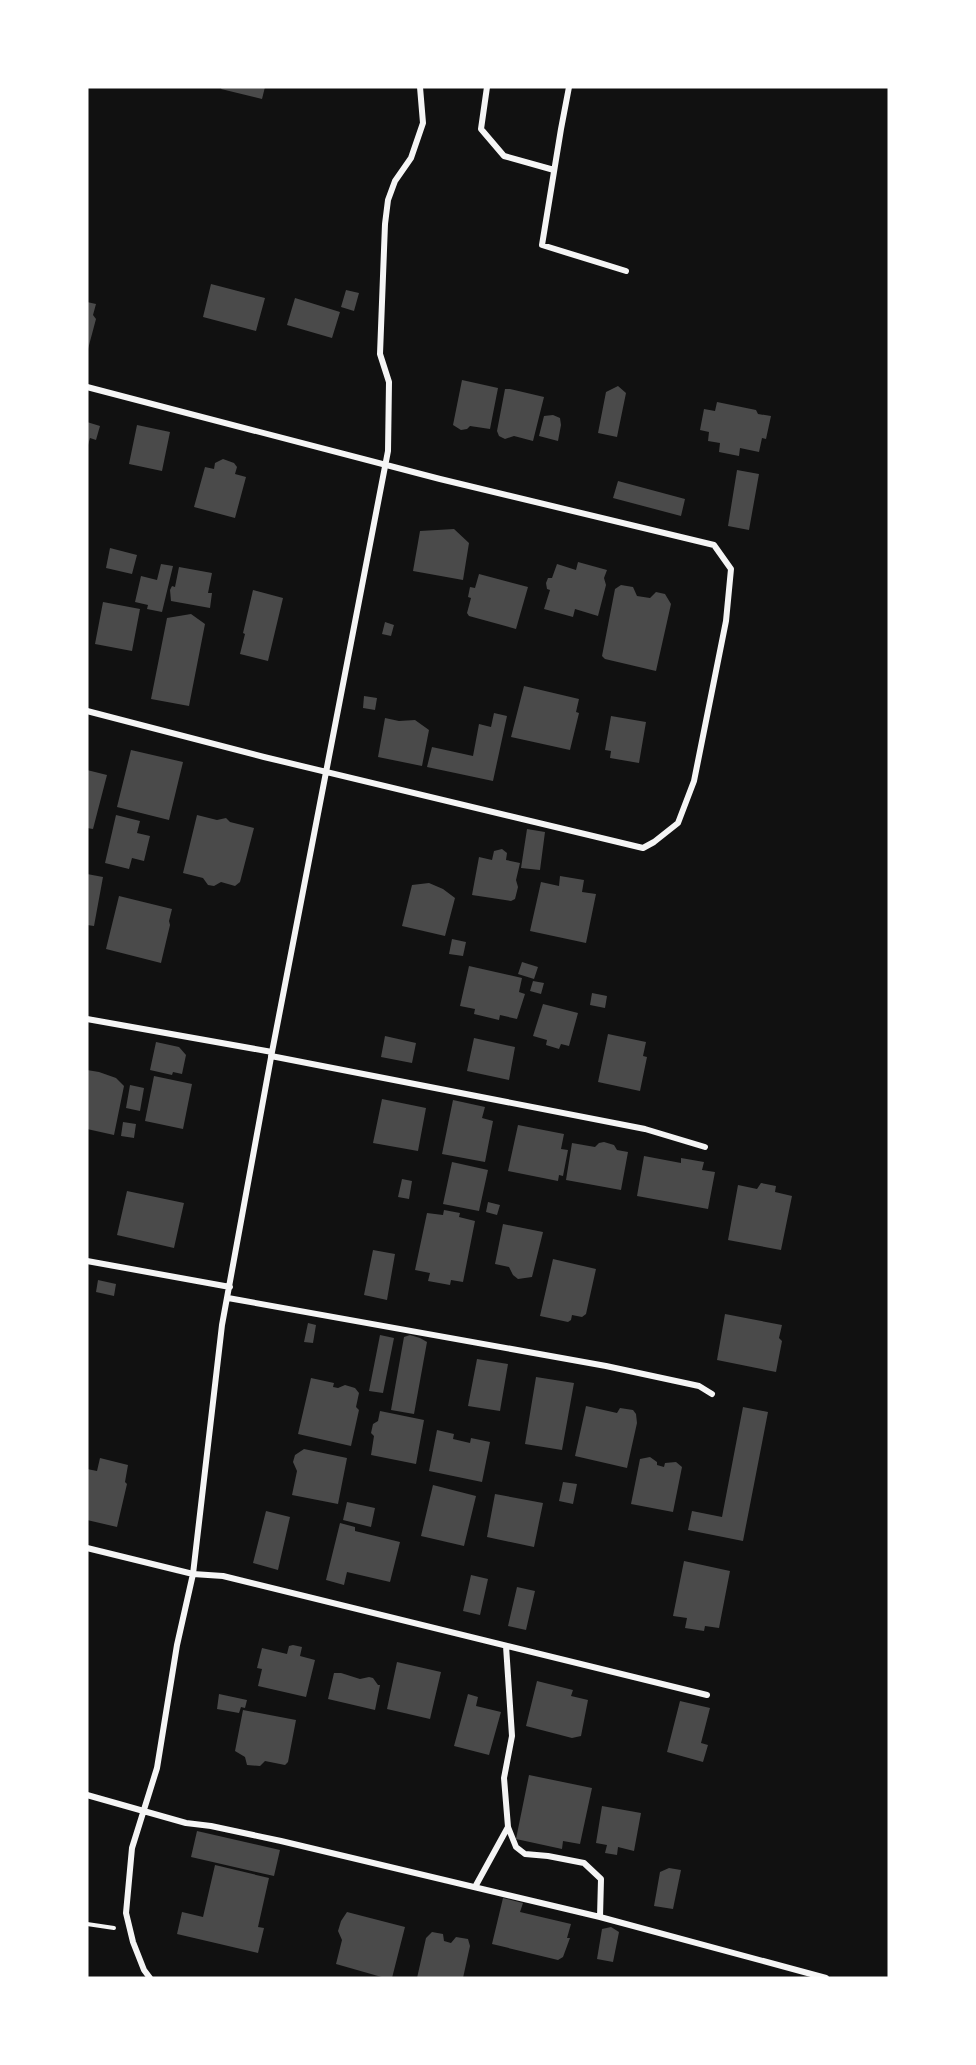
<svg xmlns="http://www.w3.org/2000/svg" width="976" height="2065" viewBox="0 0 976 2065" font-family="Bitter,serif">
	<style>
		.building { fill: #4a4a4a }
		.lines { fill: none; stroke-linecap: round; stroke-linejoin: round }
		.path { stroke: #f5f5f5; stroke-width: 4 }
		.minor { stroke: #f5f5f5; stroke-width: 6 }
	</style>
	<rect width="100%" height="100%" fill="#111"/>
	<path class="building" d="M 222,87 L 265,87 L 262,99 L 221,89 Z
		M 211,284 L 265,298 L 256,331 L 203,317 Z
		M 346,290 L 359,293 L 354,311 L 341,307 Z
		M 295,298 L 340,312 L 332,338 L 287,325 Z
		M 87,302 L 96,304 L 93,315 L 96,319 L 88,349 Z
		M 462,380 L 498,388 L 490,429 L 470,426 L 467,429 L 461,430 L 453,425 Z
		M 618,386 L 626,393 L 617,437 L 598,433 L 606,392 Z
		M 505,389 L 510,389 L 544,397 L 533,441 L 514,436 L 505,439 L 499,436 L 497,431 Z
		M 717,402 L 756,410 L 758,414 L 771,416 L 766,439 L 762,438 L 759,452 L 740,448 L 739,456 L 719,452 L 720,443 L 708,441 L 709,432 L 700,430 L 704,409 L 715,411 Z
		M 553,415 L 560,418 L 561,425 L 558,441 L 539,436 L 544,416 Z
		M 87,422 L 100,426 L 96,440 L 90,438 L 88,445 Z
		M 137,425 L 170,432 L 162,471 L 129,464 Z
		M 223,459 L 234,463 L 237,467 L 235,474 L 246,477 L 235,518 L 194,507 L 205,467 L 214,469 L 215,463 Z
		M 737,470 L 759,474 L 749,530 L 728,526 Z
		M 618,481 L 685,499 L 681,516 L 613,498 Z
		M 454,529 L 469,543 L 463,580 L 413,571 L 420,531 Z
		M 110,548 L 137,555 L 132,574 L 106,568 Z
		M 578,562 L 607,570 L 604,578 L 606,585 L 598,616 L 575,609 L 573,617 L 544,609 L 550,590 L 547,589 L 546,583 L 548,578 L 552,578 L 557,564 L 576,570 Z
		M 161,564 L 173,566 L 162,612 L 147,609 L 148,605 L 135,602 L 141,576 L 157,580 Z
		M 179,567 L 212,573 L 208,593 L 212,593 L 210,608 L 171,601 L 170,590 L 172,586 L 175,587 Z
		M 479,574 L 528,587 L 516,629 L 469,616 L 467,613 L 471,598 L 468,597 L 470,587 L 475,588 Z
		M 621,585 L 633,587 L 637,596 L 650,598 L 656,592 L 665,594 L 671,604 L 656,671 L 605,659 L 602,656 L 615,589 Z
		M 253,590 L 283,598 L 268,661 L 240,654 L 245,634 L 243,633 Z
		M 103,602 L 140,609 L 132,651 L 95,644 Z
		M 191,614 L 205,624 L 189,706 L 151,699 L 167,618 Z
		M 385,622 L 394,625 L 391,636 L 382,634 Z
		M 524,686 L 579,699 L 576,712 L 579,713 L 570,750 L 511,737 Z
		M 364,696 L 377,698 L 375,710 L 363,708 Z
		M 494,713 L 507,716 L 493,781 L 427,767 L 432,747 L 473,756 L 479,724 L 491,727 Z
		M 611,716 L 646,722 L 639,763 L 610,758 L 611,751 L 605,750 Z
		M 385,718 L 399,721 L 415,720 L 429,730 L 422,766 L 378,757 Z
		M 131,750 L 183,762 L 169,820 L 117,807 Z
		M 87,770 L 107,775 L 93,829 L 87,828 Z
		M 116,815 L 140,821 L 137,833 L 150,836 L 144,861 L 132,858 L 129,869 L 105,863 Z
		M 197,815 L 217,820 L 226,818 L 230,822 L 254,828 L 240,882 L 235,886 L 221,882 L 214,886 L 208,885 L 203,878 L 183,873 Z
		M 527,829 L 545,832 L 540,870 L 521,868 Z
		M 502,849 L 507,853 L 506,860 L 520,863 L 516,880 L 518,887 L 515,899 L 511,901 L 472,895 L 479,857 L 492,860 L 494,851 Z
		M 87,874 L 103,877 L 94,926 L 87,925 Z
		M 560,876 L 584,880 L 582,892 L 596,894 L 586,943 L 530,931 L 541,882 L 559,886 Z
		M 429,883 L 443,889 L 455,898 L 445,936 L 402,926 L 412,885 Z
		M 119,896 L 172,909 L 169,921 L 170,925 L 161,963 L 106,949 Z
		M 452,939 L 466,942 L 463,956 L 449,954 Z
		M 522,962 L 538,967 L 534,979 L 518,974 Z
		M 469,966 L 522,978 L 519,992 L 525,994 L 517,1019 L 500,1015 L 499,1020 L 474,1014 L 475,1009 L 460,1006 Z
		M 533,981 L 544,983 L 541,994 L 530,991 Z
		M 592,993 L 607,996 L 605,1008 L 590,1005 Z
		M 543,1004 L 578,1013 L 569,1046 L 561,1044 L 559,1049 L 546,1045 L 547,1040 L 533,1036 Z
		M 608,1034 L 646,1042 L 643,1056 L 647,1057 L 640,1091 L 598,1082 Z
		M 385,1036 L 416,1043 L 412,1063 L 381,1057 Z
		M 474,1038 L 515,1047 L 509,1080 L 467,1071 Z
		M 156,1042 L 179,1047 L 186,1055 L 182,1074 L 173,1072 L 172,1075 L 150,1070 Z
		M 87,1070 L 99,1072 L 116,1078 L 124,1086 L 114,1135 L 87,1129 Z
		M 154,1076 L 192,1084 L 183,1129 L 145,1121 Z
		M 130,1085 L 144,1088 L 140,1111 L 126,1108 Z
		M 382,1099 L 426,1108 L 418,1151 L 373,1143 Z
		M 453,1100 L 485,1107 L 482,1118 L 493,1121 L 485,1162 L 442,1154 Z
		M 123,1122 L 136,1124 L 134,1138 L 121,1136 Z
		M 518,1125 L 564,1134 L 561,1149 L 568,1150 L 563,1176 L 559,1175 L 558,1181 L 508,1171 Z
		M 604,1142 L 614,1145 L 617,1150 L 628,1152 L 621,1190 L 566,1180 L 572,1143 L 595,1147 L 599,1143 Z
		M 644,1156 L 681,1163 L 681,1158 L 704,1162 L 702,1170 L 715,1172 L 708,1209 L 637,1196 Z
		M 452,1162 L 488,1170 L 479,1211 L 443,1204 Z
		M 402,1179 L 412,1181 L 409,1199 L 398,1197 Z
		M 761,1183 L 776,1186 L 775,1192 L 792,1196 L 781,1250 L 728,1240 L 738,1185 L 757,1189 Z
		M 127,1191 L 184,1203 L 174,1248 L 117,1235 Z
		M 488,1202 L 500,1205 L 497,1215 L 486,1212 Z
		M 444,1210 L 460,1213 L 459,1217 L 475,1221 L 463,1282 L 451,1280 L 450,1285 L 428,1281 L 430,1273 L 415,1270 L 427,1213 L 443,1215 Z
		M 503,1224 L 543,1232 L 532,1277 L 518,1279 L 513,1275 L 509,1267 L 495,1264 Z
		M 373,1250 L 395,1254 L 387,1300 L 364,1295 Z
		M 553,1259 L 596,1269 L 586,1314 L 582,1317 L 572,1315 L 571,1320 L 568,1322 L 540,1316 Z
		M 98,1280 L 116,1284 L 114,1296 L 96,1292 Z
		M 725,1314 L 782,1325 L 779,1338 L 782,1341 L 776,1372 L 717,1360 Z
		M 308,1323 L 316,1325 L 313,1343 L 304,1342 Z
		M 380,1335 L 394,1338 L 383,1393 L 369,1391 Z
		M 410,1335 L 420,1338 L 427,1342 L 414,1414 L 391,1410 L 404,1337 Z
		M 477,1359 L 508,1364 L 500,1411 L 468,1406 Z
		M 536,1377 L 574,1383 L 562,1450 L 525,1444 Z
		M 311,1378 L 334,1383 L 333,1387 L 338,1388 L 345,1385 L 355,1388 L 359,1393 L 356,1407 L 359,1410 L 351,1446 L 298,1434 Z
		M 586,1406 L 617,1413 L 620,1408 L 633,1410 L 636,1414 L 637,1423 L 627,1468 L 575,1456 Z
		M 743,1407 L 768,1412 L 743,1541 L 688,1530 L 692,1511 L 722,1517 Z
		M 380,1411 L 424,1420 L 416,1464 L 371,1455 L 374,1436 L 371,1433 L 373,1424 L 378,1421 Z
		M 437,1430 L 454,1434 L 453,1439 L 470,1443 L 471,1438 L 490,1442 L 482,1482 L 429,1471 Z
		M 304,1449 L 347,1458 L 338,1504 L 292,1495 L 297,1471 L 293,1462 L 295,1455 Z
		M 650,1457 L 657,1462 L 657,1465 L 664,1467 L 665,1463 L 676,1462 L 682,1467 L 673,1512 L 631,1504 L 640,1459 Z
		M 100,1458 L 128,1465 L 125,1482 L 127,1484 L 117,1527 L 87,1520 L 87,1469 L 97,1471 Z
		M 563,1482 L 577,1484 L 573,1504 L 559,1501 Z
		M 433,1485 L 476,1496 L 464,1546 L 421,1536 Z
		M 495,1494 L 543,1503 L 534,1547 L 487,1537 Z
		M 347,1502 L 375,1508 L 371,1527 L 343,1520 Z
		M 266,1511 L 290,1517 L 278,1570 L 253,1563 Z
		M 340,1523 L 355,1527 L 355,1531 L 400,1542 L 390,1582 L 347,1572 L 344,1585 L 326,1580 Z
		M 684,1561 L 730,1571 L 719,1628 L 705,1626 L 704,1631 L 685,1628 L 687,1618 L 673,1616 Z
		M 471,1575 L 488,1579 L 480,1615 L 463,1611 Z
		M 517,1587 L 535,1591 L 526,1630 L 508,1626 Z
		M 293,1645 L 302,1647 L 300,1656 L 315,1660 L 306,1697 L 258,1686 L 262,1669 L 257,1668 L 262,1648 L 287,1654 L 289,1646 Z
		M 397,1662 L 441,1672 L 430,1719 L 387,1709 Z
		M 334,1673 L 341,1673 L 360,1679 L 369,1677 L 373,1678 L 378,1685 L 380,1685 L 375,1710 L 328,1699 Z
		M 537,1681 L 573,1690 L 571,1696 L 588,1700 L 581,1736 L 572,1738 L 526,1726 Z
		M 219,1694 L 247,1700 L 245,1708 L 241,1707 L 239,1713 L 217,1709 Z
		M 468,1694 L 478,1697 L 476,1706 L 501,1712 L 489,1755 L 454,1746 Z
		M 680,1701 L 710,1708 L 701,1743 L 708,1745 L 703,1762 L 667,1752 Z
		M 243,1710 L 296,1720 L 288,1762 L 285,1765 L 265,1761 L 260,1766 L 247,1765 L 245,1757 L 235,1751 Z
		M 529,1775 L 592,1788 L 580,1844 L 563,1841 L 562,1849 L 516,1839 Z
		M 602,1806 L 641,1813 L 634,1851 L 618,1847 L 617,1855 L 605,1853 L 607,1845 L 596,1843 Z
		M 197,1831 L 280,1850 L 274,1876 L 191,1857 Z
		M 215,1865 L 269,1878 L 258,1927 L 264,1928 L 258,1953 L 177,1934 L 182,1912 L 203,1917 Z
		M 669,1868 L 681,1870 L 673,1909 L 654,1906 L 660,1872 Z
		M 503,1898 L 523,1903 L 520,1912 L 571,1924 L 567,1938 L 570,1938 L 563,1957 L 558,1960 L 492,1944 Z
		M 347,1912 L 405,1927 L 392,1978 L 385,1978 L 336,1964 L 342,1940 L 338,1931 L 341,1921 Z
		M 611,1927 L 619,1932 L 613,1962 L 597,1959 L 602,1929 Z
		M 432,1932 L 443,1934 L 444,1941 L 451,1943 L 456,1937 L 468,1939 L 470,1946 L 463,1978 L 417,1978 L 426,1938 Z"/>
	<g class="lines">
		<path class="path" d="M 87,1924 L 114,1928"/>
		<path class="minor" d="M 487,87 L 481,129 L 504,156 L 554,170
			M 569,87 L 561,129 L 542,245 L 626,271
			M 87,387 L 440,479 L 714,545 L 731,569 L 726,621 L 694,781 L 678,823 L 654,842 L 643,848 L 264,757 L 87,711
			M 87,1019 L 272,1052
			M 271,1056 L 645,1129 L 705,1147
			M 87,1261 L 230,1287
			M 228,1298 L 606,1366 L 699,1386 L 712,1394
			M 87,1548 L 193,1574 L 223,1576 L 707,1695
			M 87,1795 L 186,1823 L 211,1826 L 281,1841 L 600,1917 L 601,1879 L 584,1863 L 548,1856 L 525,1854 L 516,1847 L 508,1827 L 504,1778 L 512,1736 L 506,1646
			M 475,1887 L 508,1827
			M 600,1917 L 826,1978
			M 150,1978 L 144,1970 L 133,1942 L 126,1913 L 132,1848 L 157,1768 L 177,1645 L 193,1574 L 222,1325 L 272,1052 L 388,451 L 389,382 L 380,354 L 385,224 L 388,200 L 395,181 L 411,158 L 423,123 L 420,87"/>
	</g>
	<rect width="976" height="2065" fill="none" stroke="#ffffff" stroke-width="177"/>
</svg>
